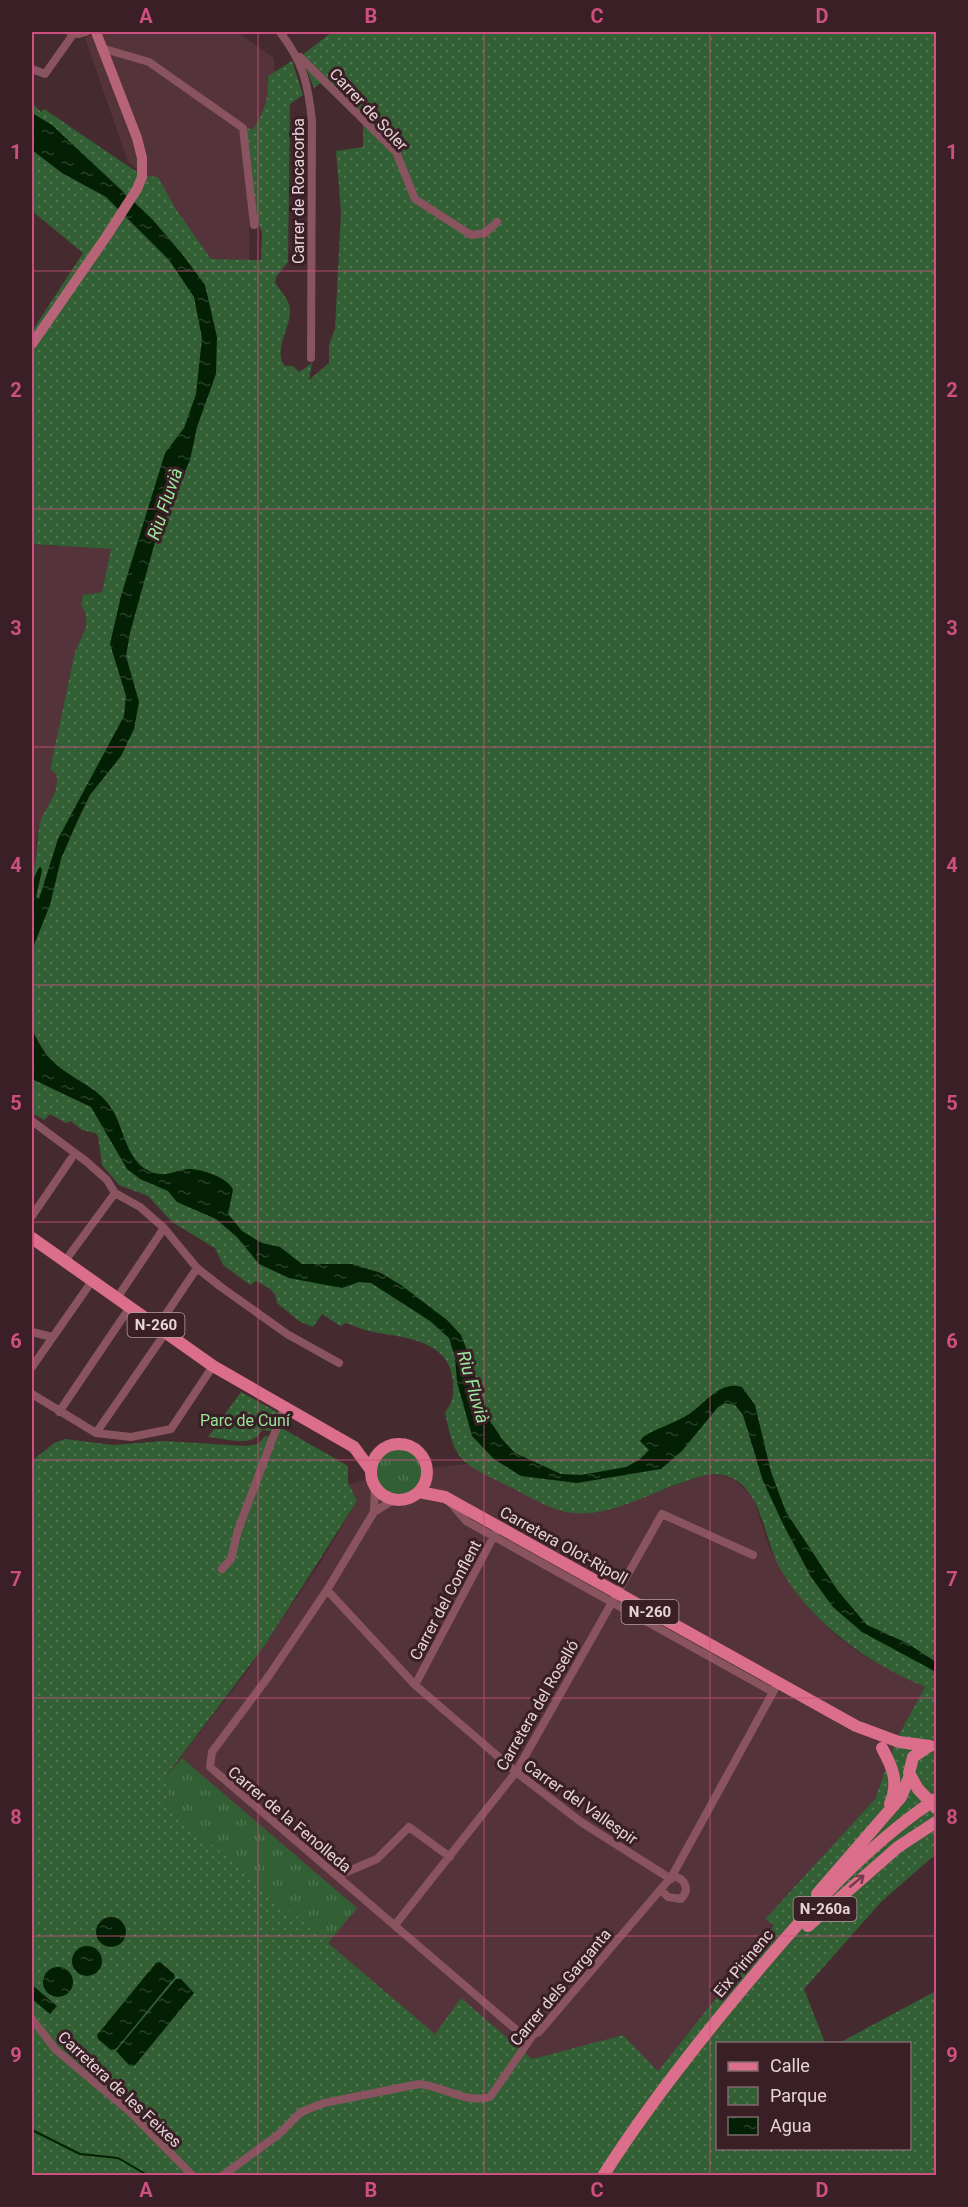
<svg xmlns="http://www.w3.org/2000/svg" width="968" height="2207" viewBox="0 0 968 2207" font-family="Roboto,sans-serif">
	<style>
		.built { fill: #55333a }
		.grass { fill: url(#grass-tufts) }
		.park { fill: url(#park-dots) }
		.water { fill: url(#water-ripples) }
		.lines { fill: none; stroke-linecap: round; stroke-linejoin: round }
		.stream { stroke: #032005; stroke-width: 2 }
		.street { stroke: #895460; stroke-width: 8 }
		.secondary { stroke: #b86478; stroke-width: 10 }
		.primary { stroke: #db6f8b; stroke-width: 12 }
		.primary-bridge { stroke: #db6f8b; stroke-width: 12 }
		.oneway { stroke: #723c49 }
		.grid { fill: none; stroke: #cd5080; stroke-width: 1.5; stroke-opacity: 0.55 }
		.labels { text-anchor: middle; stroke-width: 6; stroke-linejoin: round; paint-order: stroke }
		.shield { fill: #3a2026; stroke: #b39ea3; stroke-width: 1.5 }
		.shield-label { font-size: 15px; font-weight: bold; fill: #e7d4d8 }
		.street-label { font-size: 16px; fill: #e7d4d8; stroke: #3a2026 }
		.park-label { font-size: 16px; fill: #96e699; stroke: #3a2026 }
		.water-label { font-size: 18px; font-style: italic; fill: #9ae99c; stroke: #3a2026 }
		.neatline { fill: none; stroke: #cd5080; stroke-width: 2 }
		.grid-label { font-size: 20px; text-anchor: middle; font-weight: bold; fill: #cd5080 }
	</style>
	<defs>
		<pattern id="grass-tufts" width="24" height="20" patternUnits="userSpaceOnUse" patternTransform="scale(1.5)"><rect width="24" height="20" fill="#335f35"/><path d="M3 7l-1-3M5 7V3M7 7l1-3M15 17l-1-3M17 17v-4M19 17l1-3" fill="none" stroke="#517552"/></pattern>
		<pattern id="park-dots" width="8" height="8" patternUnits="userSpaceOnUse" patternTransform="scale(1.5)"><rect width="8" height="8" fill="#335f35"/><path d="M2 2h.1M6 6h.1" fill="none" stroke="#517552" stroke-width="1.8" stroke-linecap="round"/></pattern>
		<pattern id="water-ripples" width="26" height="14" patternUnits="userSpaceOnUse" patternTransform="scale(1.5)"><rect width="26" height="14" fill="#032005"/><path d="M2 4q2-2 4 0t4 0M15 11q2-2 4 0t4 0" fill="none" stroke="#284029"/></pattern>
	</defs>
	<rect width="100%" height="100%" fill="#452a30"/>
	<path class="built" d="M 96,32 L 237,32 L 274,58 L 275,86 L 263,122 L 250,144 L 249,266 L 213,264 L 155,185 L 128,162 L 85,38 Z
		M 32,544 L 111,549 L 102,592 L 83,595 L 81,604 L 86,615 L 86,627 L 75,652 L 50,769 L 56,774 L 57,786 L 41,821 L 36,841 L 35,869 L 32,873 Z
		M 466,1464 L 560,1510 L 578,1513 L 608,1509 L 705,1475 L 721,1475 L 734,1479 L 753,1498 L 769,1547 L 783,1574 L 813,1613 L 838,1637 L 866,1657 L 925,1687 L 897,1738 L 875,1799 L 765,1919 L 774,1924 L 658,2071 L 623,2035 L 532,2059 L 461,1999 L 435,2035 L 167,1806 L 166,1776 L 246,1673 L 322,1560 L 357,1501 L 349,1484 L 397,1472 Z"/>
	<path class="grass" d="M375 1472a23 23 0 1 1 46 0a23 23 0 1 1-46 0Z
		M 182,1758 L 357,1908 L 277,2004 L 167,1806 L 169,1794 L 166,1776 Z"/>
	<path class="park" d="M 332,32 L 936,32 L 936,1854 L 882,1901 L 804,1989 L 825,2043 L 718,2044 L 718,2148 L 910,2148 L 910,2044 L 839,2043 L 936,1991 L 936,2175 L 32,2175 L 32,1461 L 54,1443 L 65,1439 L 113,1445 L 164,1441 L 246,1446 L 258,1444 L 265,1436 L 274,1437 L 280,1427 L 348,1466 L 348,1482 L 357,1501 L 265,1645 L 166,1776 L 169,1794 L 167,1806 L 435,2034 L 461,1998 L 532,2059 L 623,2035 L 658,2071 L 774,1925 L 765,1919 L 875,1799 L 897,1738 L 925,1687 C 867,1662 816,1627 782,1572 C 763,1543 764,1484 723,1475 C 707,1472 691,1480 675,1485 C 640,1498 599,1521 562,1511 C 541,1505 523,1493 504,1484 C 460,1462 455,1462 445,1412 C 453,1402 454,1395 453,1382 C 450,1340 406,1338 373,1332 C 364,1330 355,1326 346,1323 L 340,1326 L 322,1314 L 313,1327 L 299,1321 L 277,1303 L 275,1294 L 269,1288 L 256,1281 L 250,1285 L 223,1265 L 215,1248 L 172,1222 L 148,1196 L 119,1185 L 102,1165 L 98,1136 L 95,1133 L 82,1130 L 71,1121 L 66,1123 L 50,1114 L 44,1120 L 32,1113 L 32,873 C 37,866 37,835 40,823 C 45,806 61,792 56,774 L 50,769 L 75,652 L 86,627 L 86,615 L 81,604 L 83,595 L 102,592 L 111,549 L 32,544 L 32,331 L 83,253 L 32,211 L 32,103 L 41,112 L 44,109 L 137,172 L 147,176 L 158,177 L 175,208 L 211,259 L 261,260 L 262,233 L 254,212 L 243,128 L 253,129 C 265,111 269,98 268,76 L 292,61 L 303,95 L 290,104 L 288,262 L 276,277 L 275,283 C 280,290 286,297 289,304 C 295,324 271,349 285,366 L 293,366 L 299,372 L 312,363 L 309,380 L 329,363 L 329,345 L 335,329 L 341,212 L 336,151 L 363,147 L 363,123 L 320,83 L 314,88 L 301,56 Z
		M 241,1392 L 277,1412 L 280,1417 L 272,1431 L 262,1430 C 254,1449 225,1438 208,1437 Z"/>
	<path class="water" d="M 32,113 L 52,125 L 152,219 L 182,254 L 205,285 L 217,337 L 216,374 L 197,427 L 190,460 L 155,542 L 130,633 L 126,656 L 139,702 L 134,729 L 121,756 L 90,795 L 77,822 L 61,859 L 50,905 L 32,950 L 32,881 L 40,866 L 42,870 L 36,897 L 39,899 L 58,839 L 124,716 L 126,696 L 110,644 L 121,596 L 165,453 L 184,428 L 196,394 L 202,338 L 194,297 L 169,260 L 106,197 L 62,173 L 32,150 Z
		M 32,1029 C 38,1043 46,1056 58,1066 C 76,1081 99,1088 112,1109 C 124,1128 126,1160 149,1171 C 168,1179 172,1170 189,1169 C 202,1169 229,1178 233,1190 L 228,1214 L 242,1231 L 262,1243 L 280,1247 L 302,1264 L 352,1264 L 381,1273 L 401,1285 L 447,1320 L 461,1335 L 473,1367 L 481,1407 L 502,1439 L 515,1453 L 561,1474 L 581,1475 L 626,1467 L 639,1460 L 649,1450 L 640,1441 L 643,1437 C 657,1428 672,1424 686,1416 C 704,1406 718,1380 742,1387 L 755,1405 L 771,1472 L 786,1512 L 838,1591 L 867,1625 L 907,1643 L 936,1662 L 936,1672 L 862,1632 L 833,1607 L 811,1577 L 783,1524 L 763,1481 L 743,1415 L 735,1405 L 725,1403 L 718,1407 L 682,1451 L 661,1469 L 577,1483 L 521,1476 L 494,1459 L 472,1436 L 457,1382 L 455,1357 L 449,1338 L 430,1321 L 371,1283 L 359,1282 L 342,1288 L 289,1278 L 259,1264 L 237,1237 L 216,1219 L 177,1202 L 168,1191 L 140,1179 L 127,1169 L 91,1107 L 32,1079 Z
		M96 1932a15 15 0 1 1 30 0a15 15 0 1 1-30 0Z
		M72 1961a15 15 0 1 1 30 0a15 15 0 1 1-30 0Z
		M 160,1962 L 174,1974 L 175,1977 L 116,2049 L 111,2050 L 98,2039 L 97,2035 L 156,1963 Z
		M43 1982a15 15 0 1 1 30 0a15 15 0 1 1-30 0Z
		M 176,1979 L 181,1979 L 194,1993 L 135,2065 L 130,2066 L 116,2051 Z
		M 32,1985 L 57,2006 L 50,2014 L 32,1999 Z"/>
	<g class="lines">
		<path class="stream" d="M 32,2130 L 80,2154 L 118,2158 L 149,2176"/>
		<path class="street" d="M 70,32 L 79,34 L 86,32
			M 280,32 C 303,62 308,83 312,121 L 311,358
			M 101,48 L 149,62 L 243,128 L 254,225
			M 300,57 L 396,152 L 415,199 L 471,235 L 485,233 L 497,222
			M 32,69 L 45,74 L 74,33
			M 32,1121 L 87,1162 L 107,1180 L 115,1193 L 140,1207 L 164,1228 L 197,1268 L 221,1287 L 287,1334 L 339,1363
			M 32,1216 L 71,1159
			M 65,1261 L 115,1193
			M 117,1298 L 164,1228
			M 158,1326 L 197,1268
			M 32,1332 L 52,1337
			M 32,1367 L 92,1281
			M 32,1394 L 96,1433 L 131,1437 L 171,1429 L 213,1366
			M 59,1412 L 130,1307
			M 96,1433 L 166,1332
			M 393,1500 L 374,1512 L 327,1590 L 268,1677 L 212,1752 L 210,1767 L 520,2033 L 533,2035
			M 448,1500 L 466,1521 L 773,1692
			M 374,1512 L 375,1488
			M 222,1569 L 231,1559 L 238,1530 L 284,1408
			M 327,1590 L 415,1685 L 516,1772 L 581,1822 L 671,1879
			M 415,1685 L 495,1534
			M 337,1876 L 377,1859 L 409,1827 L 450,1857
			M 661,1890 L 668,1897 L 681,1899 C 690,1890 686,1878 672,1876
			M 395,1925 L 516,1772 L 662,1514 L 753,1555
			M 32,2019 L 56,2050 L 130,2112 L 193,2176
			M 222,2176 L 279,2134 L 301,2112 L 324,2103 L 419,2084 C 442,2086 467,2104 490,2097 L 533,2035 L 539,2032 L 672,1876 L 778,1683"/>
		<path class="secondary" d="M 32,344 L 106,237 L 137,189 L 142,177 L 142,158 L 137,138 L 96,32"/>
		<path class="primary" d="M 32,1238 L 213,1366 L 354,1447 L 370,1469
			M371 1472a28 28 0 1 1 56 0a28 28 0 1 1-56 0Z
			M 419,1492 L 445,1497 L 856,1726 L 899,1742 L 930,1746
			M 929,1746 L 913,1757 L 909,1773 L 918,1789 L 936,1808
			M 882,1748 C 893,1768 899,1782 890,1804
			M 817,1894 L 901,1797 L 910,1775
			M 808,1926 L 898,1847 L 936,1822
			M 603,2176 C 644,2111 691,2051 740,1992 C 794,1927 851,1860 920,1810"/>
		<path class="primary-bridge" d="M 920,1810 L 936,1799"/>
	</g>
	<defs><path id="oneway-shaft" d="M-6 0H5M1.5-3L5.5 0L1.5 3" fill="none" stroke-width="1.6" stroke-linecap="round" stroke-linejoin="round" transform="scale(1.5)"/></defs>
	<use class="oneway" href="#oneway-shaft" transform="translate(857 1881) rotate(-40)"/>
	<path class="grid" d="M 258,32 L 258,2176M 484,32 L 484,2176M 710,32 L 710,2176M 32,271 L 936,271M 32,509 L 936,509M 32,747 L 936,747M 32,985 L 936,985M 32,1222 L 936,1222M 32,1460 L 936,1460M 32,1698 L 936,1698M 32,1936 L 936,1936"/>
	<g class="labels">
		<g class="shield">
			<rect x="127.5" y="1313" width="57" height="24" rx="4.5"/>
			<rect x="621.5" y="1600" width="57" height="24" rx="4.5"/>
			<rect x="793.5" y="1897" width="63" height="24" rx="4.5"/>
		</g>
		<g class="shield-label">
			<text x="156" y="1330">N-260</text>
			<text x="650" y="1617">N-260</text>
			<text x="825" y="1914">N-260a</text>
		</g>
		<g class="street-label">
			<text transform="translate(369 109) rotate(47)" y="6">Carrer de Soler</text>
			<text transform="translate(298 191) rotate(-90)" y="6">Carrer de Rocacorba</text>
			<text transform="translate(564 1545) rotate(29)" y="6">Carretera Olot-Ripoll</text>
			<text transform="translate(445 1600) rotate(-62)" y="6">Carrer del Conflent</text>
			<text transform="translate(537 1705) rotate(-60)" y="6">Carretera del Roselló</text>
			<text transform="translate(581 1802) rotate(35)" y="6">Carrer del Vallespir</text>
			<text transform="translate(290 1819) rotate(40)" y="6">Carrer de la Fenolleda</text>
			<text transform="translate(743 1963) rotate(-50)" y="6">Eix Pirinenc</text>
			<text transform="translate(560 1987) rotate(-50)" y="6">Carrer dels Garganta</text>
			<text transform="translate(120 2089) rotate(43)" y="6">Carretera de les Feixes</text>
		</g>
		<g class="park-label">
			<text x="245" y="1426">Parc de Cuní</text>
		</g>
		<g class="water-label">
			<text transform="translate(165 504) rotate(-71)" y="6">Riu Fluvià</text>
			<text transform="translate(473 1387) rotate(74)" y="6">Riu Fluvià</text>
		</g>
	</g>
	<rect width="968" height="2207" fill="none" stroke="#3a2026" stroke-width="66"/>
	<rect x="716" y="2042" width="195" height="108" fill="#3a2026" stroke="#7f686d" stroke-width="1.5"/>
	<rect x="728" y="2062" width="30" height="9" fill="#db6f8b" stroke="#7f686d" stroke-width="1.5"/>
	<text x="770" y="2072" font-size="18" fill="#e7d4d8">Calle</text>
	<rect x="728" y="2087" width="30" height="18" fill="url(#park-dots)" stroke="#7f686d" stroke-width="1.5"/>
	<text x="770" y="2102" font-size="18" fill="#e7d4d8">Parque</text>
	<rect x="728" y="2117" width="30" height="18" fill="url(#water-ripples)" stroke="#7f686d" stroke-width="1.5"/>
	<text x="770" y="2132" font-size="18" fill="#e7d4d8">Agua</text>
	<rect x="33" y="33" width="902" height="2141" class="neatline"/>
	<g class="grid-label">
		<text x="146" y="23">A</text>
		<text x="371" y="23">B</text>
		<text x="597" y="23">C</text>
		<text x="822" y="23">D</text>
		<text x="16" y="159">1</text>
		<text x="952" y="159">1</text>
		<text x="16" y="397">2</text>
		<text x="952" y="397">2</text>
		<text x="16" y="635">3</text>
		<text x="952" y="635">3</text>
		<text x="16" y="872">4</text>
		<text x="952" y="872">4</text>
		<text x="16" y="1110">5</text>
		<text x="952" y="1110">5</text>
		<text x="16" y="1348">6</text>
		<text x="952" y="1348">6</text>
		<text x="16" y="1586">7</text>
		<text x="952" y="1586">7</text>
		<text x="16" y="1824">8</text>
		<text x="952" y="1824">8</text>
		<text x="16" y="2062">9</text>
		<text x="952" y="2062">9</text>
		<text x="146" y="2197">A</text>
		<text x="371" y="2197">B</text>
		<text x="597" y="2197">C</text>
		<text x="822" y="2197">D</text>
	</g>
</svg>
